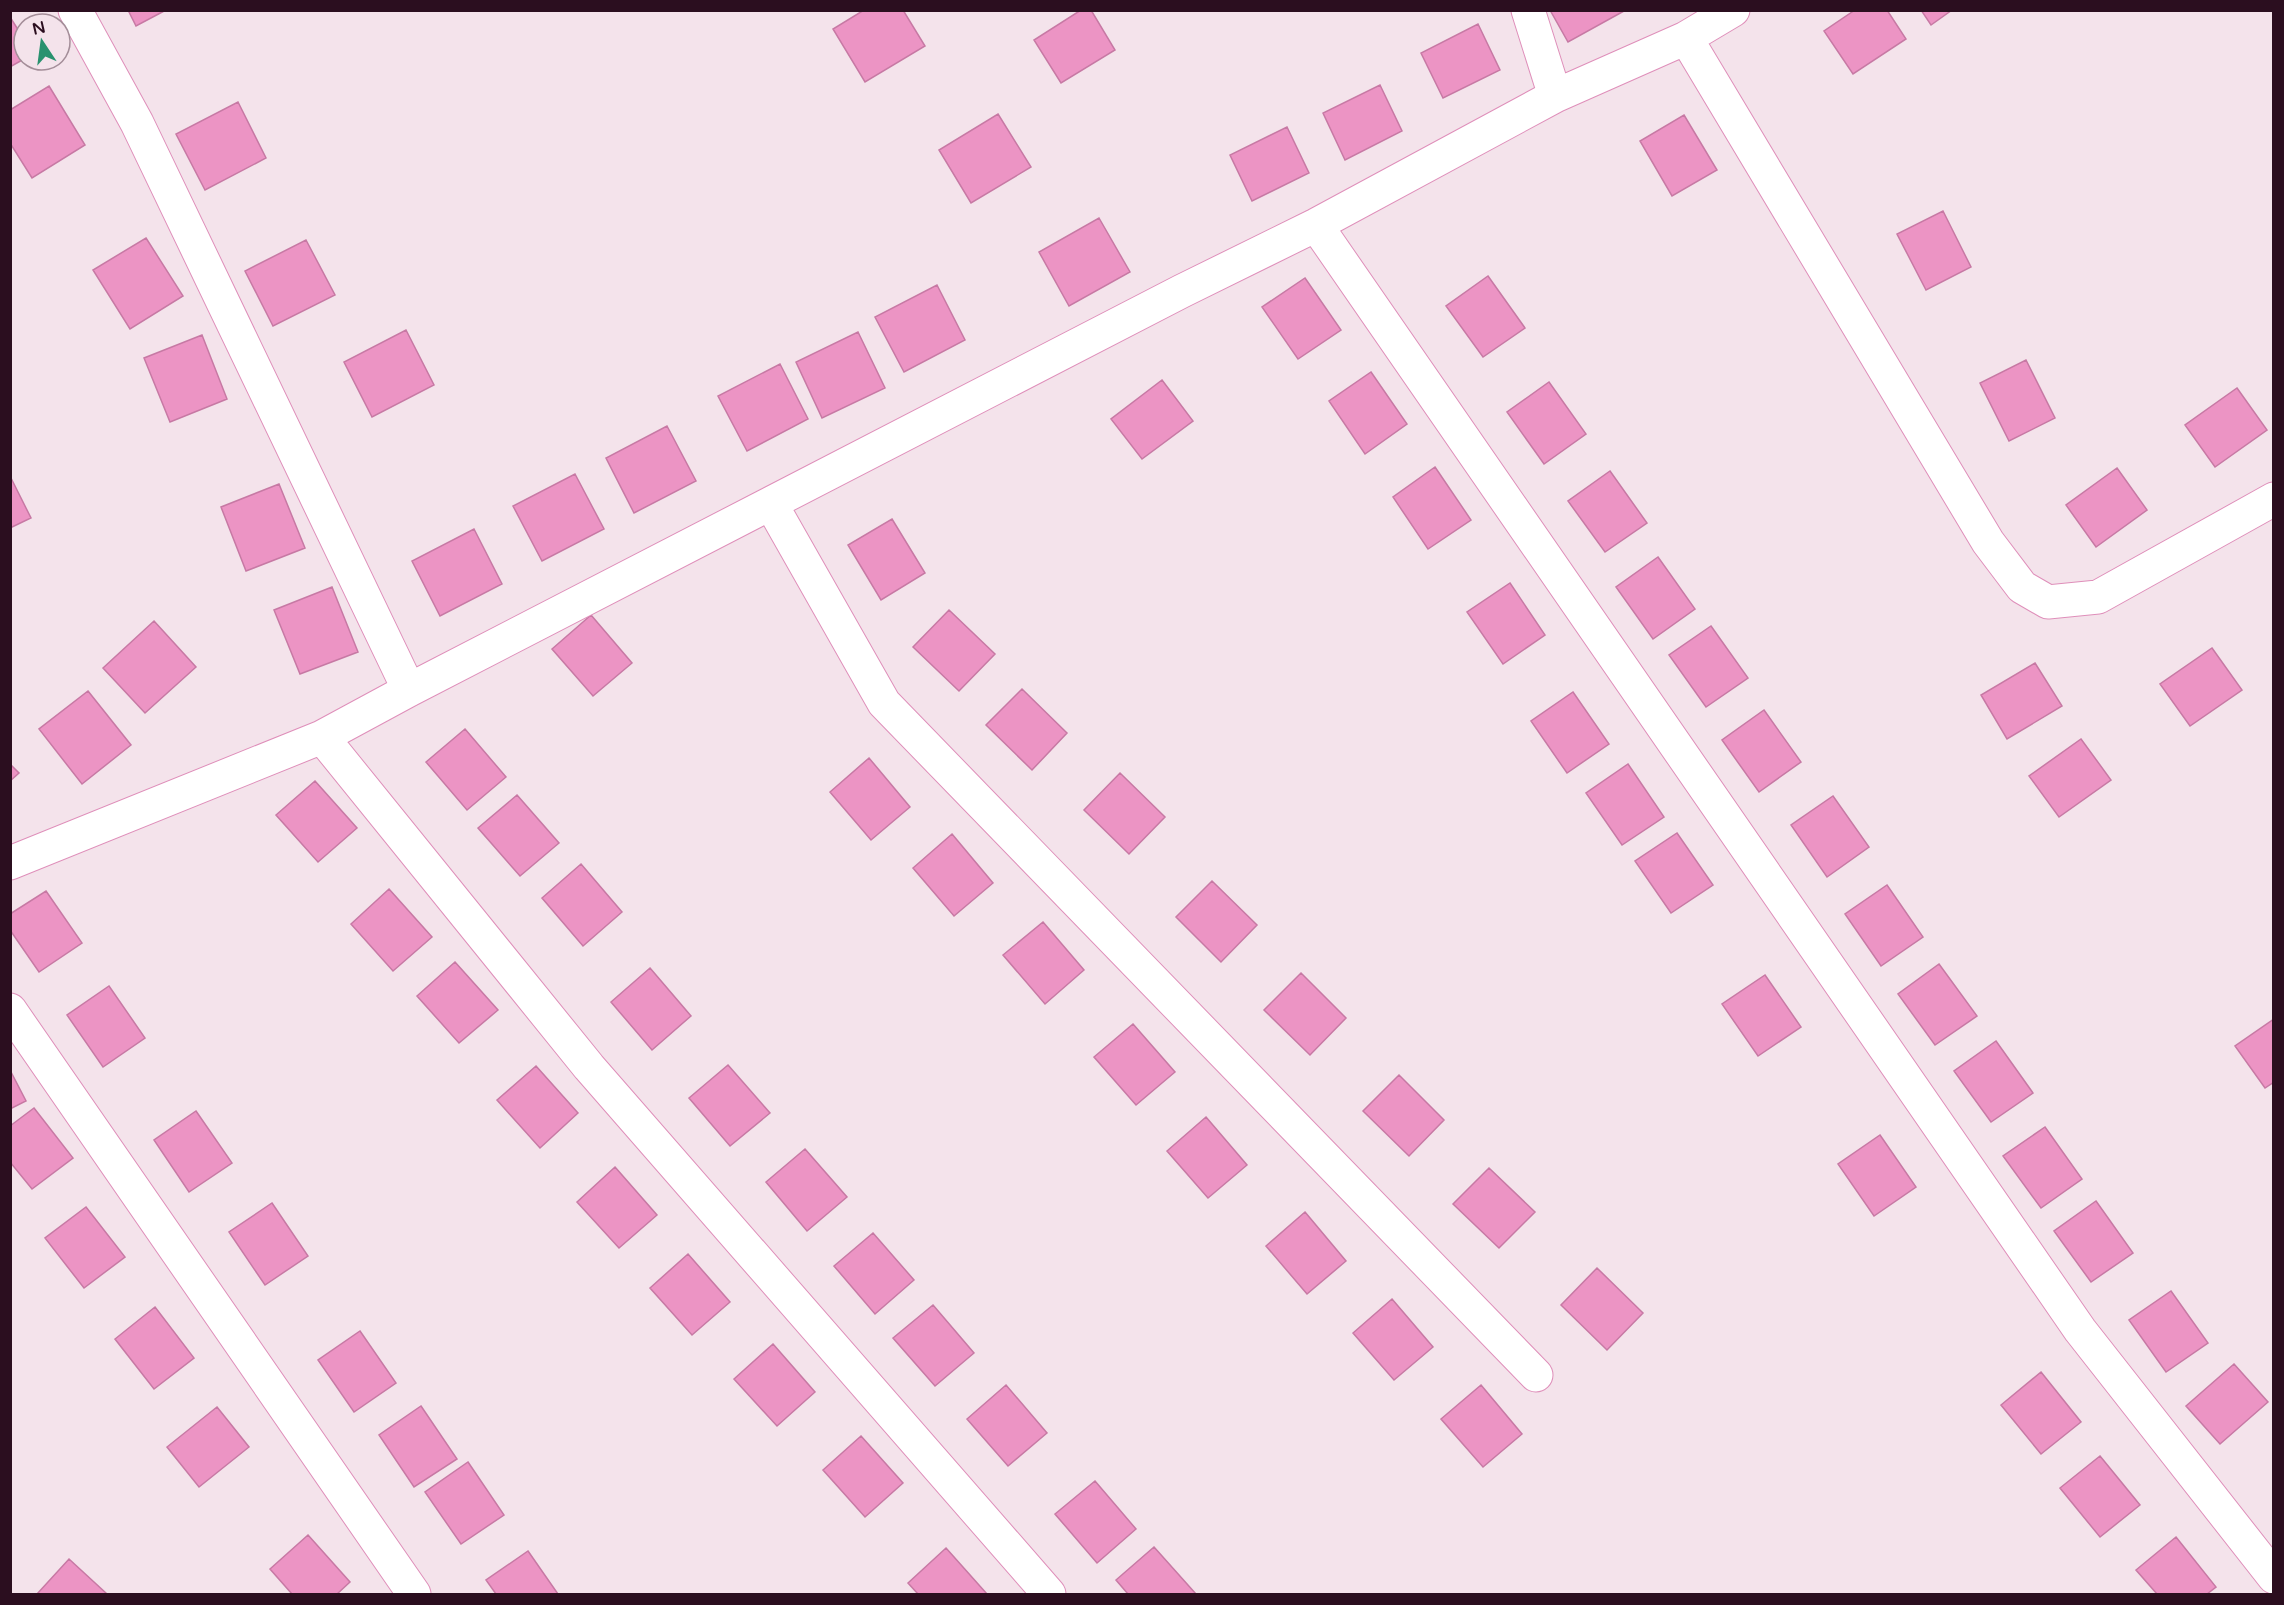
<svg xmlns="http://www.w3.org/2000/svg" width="2284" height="1605" viewBox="0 0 2284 1605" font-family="'Varela Round',sans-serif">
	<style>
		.building { fill: #ec94c4; stroke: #c779a4; stroke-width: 1.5 }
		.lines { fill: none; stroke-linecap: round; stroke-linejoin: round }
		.street-casing { stroke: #df8fba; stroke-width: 35 }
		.street { stroke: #fff; stroke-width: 33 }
	</style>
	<rect width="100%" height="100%" fill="#f4e3eb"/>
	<path class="building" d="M 128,10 L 166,10 L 136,26 Z
		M 864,10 L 903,10 L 925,46 L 865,82 L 833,29 Z
		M 1081,10 L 1091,10 L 1115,50 L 1061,83 L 1034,40 Z
		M 1550,10 L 1624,10 L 1624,11 L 1568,42 Z
		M 1855,10 L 1887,10 L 1906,39 L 1853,74 L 1824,31 Z
		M 1921,10 L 1952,10 L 1931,25 Z
		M 10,17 L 24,39 L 24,59 L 10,67 Z
		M 1478,24 L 1500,70 L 1443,98 L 1421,53 Z
		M 1380,85 L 1402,131 L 1345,160 L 1323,113 Z
		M 49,86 L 85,145 L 32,178 L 10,143 L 10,110 Z
		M 238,102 L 266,158 L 205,190 L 176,134 Z
		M 998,114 L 1031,167 L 971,203 L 939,150 Z
		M 1684,115 L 1717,170 L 1672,196 L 1640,141 Z
		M 1287,127 L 1309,173 L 1252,201 L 1230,155 Z
		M 1943,211 L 1971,267 L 1926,290 L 1897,234 Z
		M 1099,218 L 1130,272 L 1069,306 L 1039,252 Z
		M 146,238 L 183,296 L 130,329 L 93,270 Z
		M 306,240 L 335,295 L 273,326 L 245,271 Z
		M 1488,276 L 1525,328 L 1483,357 L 1446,306 Z
		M 1305,278 L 1341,330 L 1298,359 L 1262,307 Z
		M 937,285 L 965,340 L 904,372 L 875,317 Z
		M 406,330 L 434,385 L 372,417 L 344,362 Z
		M 858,332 L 885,388 L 822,418 L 796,362 Z
		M 202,335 L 227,399 L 170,422 L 144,358 Z
		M 2026,360 L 2055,418 L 2009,441 L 1980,383 Z
		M 780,364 L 808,419 L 747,451 L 718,396 Z
		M 1371,372 L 1407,424 L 1365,454 L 1329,401 Z
		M 1162,380 L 1193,421 L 1142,459 L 1111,419 Z
		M 1549,382 L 1586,434 L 1544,464 L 1507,412 Z
		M 2237,388 L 2267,430 L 2215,467 L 2185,425 Z
		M 667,426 L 696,481 L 634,513 L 606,458 Z
		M 1435,467 L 1471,520 L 1428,549 L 1393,497 Z
		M 2117,468 L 2147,510 L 2096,547 L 2066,505 Z
		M 1610,471 L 1647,523 L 1605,552 L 1568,501 Z
		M 575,474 L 604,529 L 542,561 L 513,506 Z
		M 10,476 L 31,518 L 10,528 Z
		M 279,484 L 305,548 L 246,571 L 221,507 Z
		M 892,519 L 925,573 L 881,600 L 848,545 Z
		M 474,529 L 502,584 L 440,616 L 412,561 Z
		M 1658,557 L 1695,609 L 1653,639 L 1616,587 Z
		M 1510,583 L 1545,635 L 1503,664 L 1467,612 Z
		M 332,587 L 358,652 L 300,674 L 274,610 Z
		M 949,610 L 995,654 L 959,691 L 913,647 Z
		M 591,615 L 632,663 L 593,696 L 552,649 Z
		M 154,621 L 196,667 L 145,713 L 103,668 Z
		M 1711,626 L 1748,678 L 1706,707 L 1669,655 Z
		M 2212,648 L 2242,690 L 2190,726 L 2160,684 Z
		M 2035,663 L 2062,706 L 2007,739 L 1981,695 Z
		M 1022,689 L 1067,733 L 1032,770 L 986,725 Z
		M 88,691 L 131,745 L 82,784 L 39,729 Z
		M 1573,692 L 1609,744 L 1567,773 L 1531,721 Z
		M 1764,710 L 1801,762 L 1759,792 L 1722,740 Z
		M 465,729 L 506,777 L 467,810 L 426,762 Z
		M 2081,739 L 2111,780 L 2059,817 L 2029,776 Z
		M 869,758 L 910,807 L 871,840 L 830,792 Z
		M 10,764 L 19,773 L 10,781 Z
		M 1628,764 L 1664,817 L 1622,845 L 1586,793 Z
		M 1120,773 L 1165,817 L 1129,854 L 1084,810 Z
		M 315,781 L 357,828 L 318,862 L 276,815 Z
		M 517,795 L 559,843 L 520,876 L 478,828 Z
		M 1833,796 L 1869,847 L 1827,877 L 1791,825 Z
		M 1677,833 L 1713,885 L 1671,913 L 1635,861 Z
		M 952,834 L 993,883 L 954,916 L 913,868 Z
		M 581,864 L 622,912 L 583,946 L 542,898 Z
		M 1212,881 L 1257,925 L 1221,962 L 1176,917 Z
		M 1887,885 L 1923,937 L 1881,966 L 1845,914 Z
		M 389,889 L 432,937 L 393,971 L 351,924 Z
		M 46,891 L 82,943 L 39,972 L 10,930 L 10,914 Z
		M 1043,922 L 1084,970 L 1045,1004 L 1003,955 Z
		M 455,962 L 498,1010 L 459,1043 L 417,996 Z
		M 1939,964 L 1977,1016 L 1935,1045 L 1898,994 Z
		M 650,968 L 691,1016 L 652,1050 L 611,1002 Z
		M 1301,973 L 1346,1018 L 1310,1055 L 1264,1010 Z
		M 1765,975 L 1801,1027 L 1758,1056 L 1722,1004 Z
		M 109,986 L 145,1038 L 103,1067 L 67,1015 Z
		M 2274,1019 L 2274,1082 L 2265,1088 L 2235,1046 Z
		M 1133,1024 L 1175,1072 L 1136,1105 L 1094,1057 Z
		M 1996,1041 L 2033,1093 L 1991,1122 L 1954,1071 Z
		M 728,1065 L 770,1113 L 730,1146 L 689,1098 Z
		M 536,1066 L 578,1113 L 540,1148 L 497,1100 Z
		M 10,1070 L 26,1101 L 10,1109 Z
		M 1399,1075 L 1444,1120 L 1409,1156 L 1363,1111 Z
		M 34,1108 L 73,1158 L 32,1189 L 10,1162 L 10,1126 Z
		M 196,1111 L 232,1163 L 189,1192 L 154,1140 Z
		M 1206,1117 L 1247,1165 L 1208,1198 L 1167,1151 Z
		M 2045,1127 L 2082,1179 L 2041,1208 L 2003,1156 Z
		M 1880,1135 L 1916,1187 L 1874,1216 L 1838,1164 Z
		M 805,1149 L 847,1197 L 807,1231 L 766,1182 Z
		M 615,1167 L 657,1215 L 619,1248 L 577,1202 Z
		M 1489,1168 L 1535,1212 L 1499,1248 L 1453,1204 Z
		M 2096,1201 L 2133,1253 L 2091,1282 L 2054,1231 Z
		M 272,1203 L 308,1256 L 265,1285 L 229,1232 Z
		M 86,1207 L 125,1257 L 84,1288 L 45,1238 Z
		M 1305,1212 L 1346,1261 L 1307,1294 L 1266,1246 Z
		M 873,1233 L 914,1280 L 875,1314 L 834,1266 Z
		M 688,1254 L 730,1302 L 692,1335 L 650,1288 Z
		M 1597,1268 L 1643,1313 L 1607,1350 L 1561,1305 Z
		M 2171,1291 L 2208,1343 L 2166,1372 L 2129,1320 Z
		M 1392,1299 L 1433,1347 L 1394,1380 L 1353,1333 Z
		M 933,1305 L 974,1353 L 935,1386 L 893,1338 Z
		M 155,1307 L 194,1358 L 154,1389 L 115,1339 Z
		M 360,1331 L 396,1383 L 354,1412 L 318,1360 Z
		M 773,1344 L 815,1392 L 777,1426 L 734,1379 Z
		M 2234,1364 L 2268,1402 L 2220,1444 L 2186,1406 Z
		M 2041,1372 L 2081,1422 L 2041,1454 L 2001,1405 Z
		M 1006,1385 L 1047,1433 L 1008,1466 L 967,1419 Z
		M 1481,1385 L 1522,1434 L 1483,1467 L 1441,1419 Z
		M 421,1406 L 457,1459 L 414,1487 L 379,1435 Z
		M 217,1407 L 249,1447 L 199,1487 L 167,1447 Z
		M 861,1436 L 903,1483 L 865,1517 L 823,1470 Z
		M 2100,1456 L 2140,1505 L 2100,1537 L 2060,1488 Z
		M 468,1462 L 504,1515 L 461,1544 L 425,1492 Z
		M 1095,1481 L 1136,1529 L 1097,1563 L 1055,1514 Z
		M 308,1535 L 350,1582 L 337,1594 L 292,1594 L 270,1569 Z
		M 2176,1537 L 2216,1587 L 2207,1594 L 2157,1594 L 2136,1570 Z
		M 1154,1547 L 1196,1594 L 1128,1594 L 1116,1580 Z
		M 946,1548 L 987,1594 L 918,1594 L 908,1583 Z
		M 528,1551 L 558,1594 L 496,1594 L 486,1580 Z
		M 69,1559 L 107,1594 L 37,1594 Z"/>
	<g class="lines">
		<defs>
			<path id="street" d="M 75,10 L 137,123 L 409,690
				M 1528,10 L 1555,96
				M 1686,38 L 1988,542 L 2022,587 L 2048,602 L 2098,597 L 2274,499
				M 1316,225 L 2080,1330 L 2274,1577
				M 771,504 L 884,703 L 1536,1375
				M 322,737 L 589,1067 L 1049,1594
				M 10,863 L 322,737 L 409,690 L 1182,291 L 1316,225 L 1555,96 L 1686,38 L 1733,10
				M 10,1010 L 414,1594"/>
		</defs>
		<use href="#street" class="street-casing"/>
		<use href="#street" class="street"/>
	</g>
	<rect width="2284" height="1605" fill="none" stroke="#2b0e1f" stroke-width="24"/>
	<g transform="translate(42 42) rotate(347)"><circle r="28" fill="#f4e3eb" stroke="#a48e99" stroke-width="1.5"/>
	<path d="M0-4.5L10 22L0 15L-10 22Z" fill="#29926f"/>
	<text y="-9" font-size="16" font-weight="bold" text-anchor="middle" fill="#2b0e1f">N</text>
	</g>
</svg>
